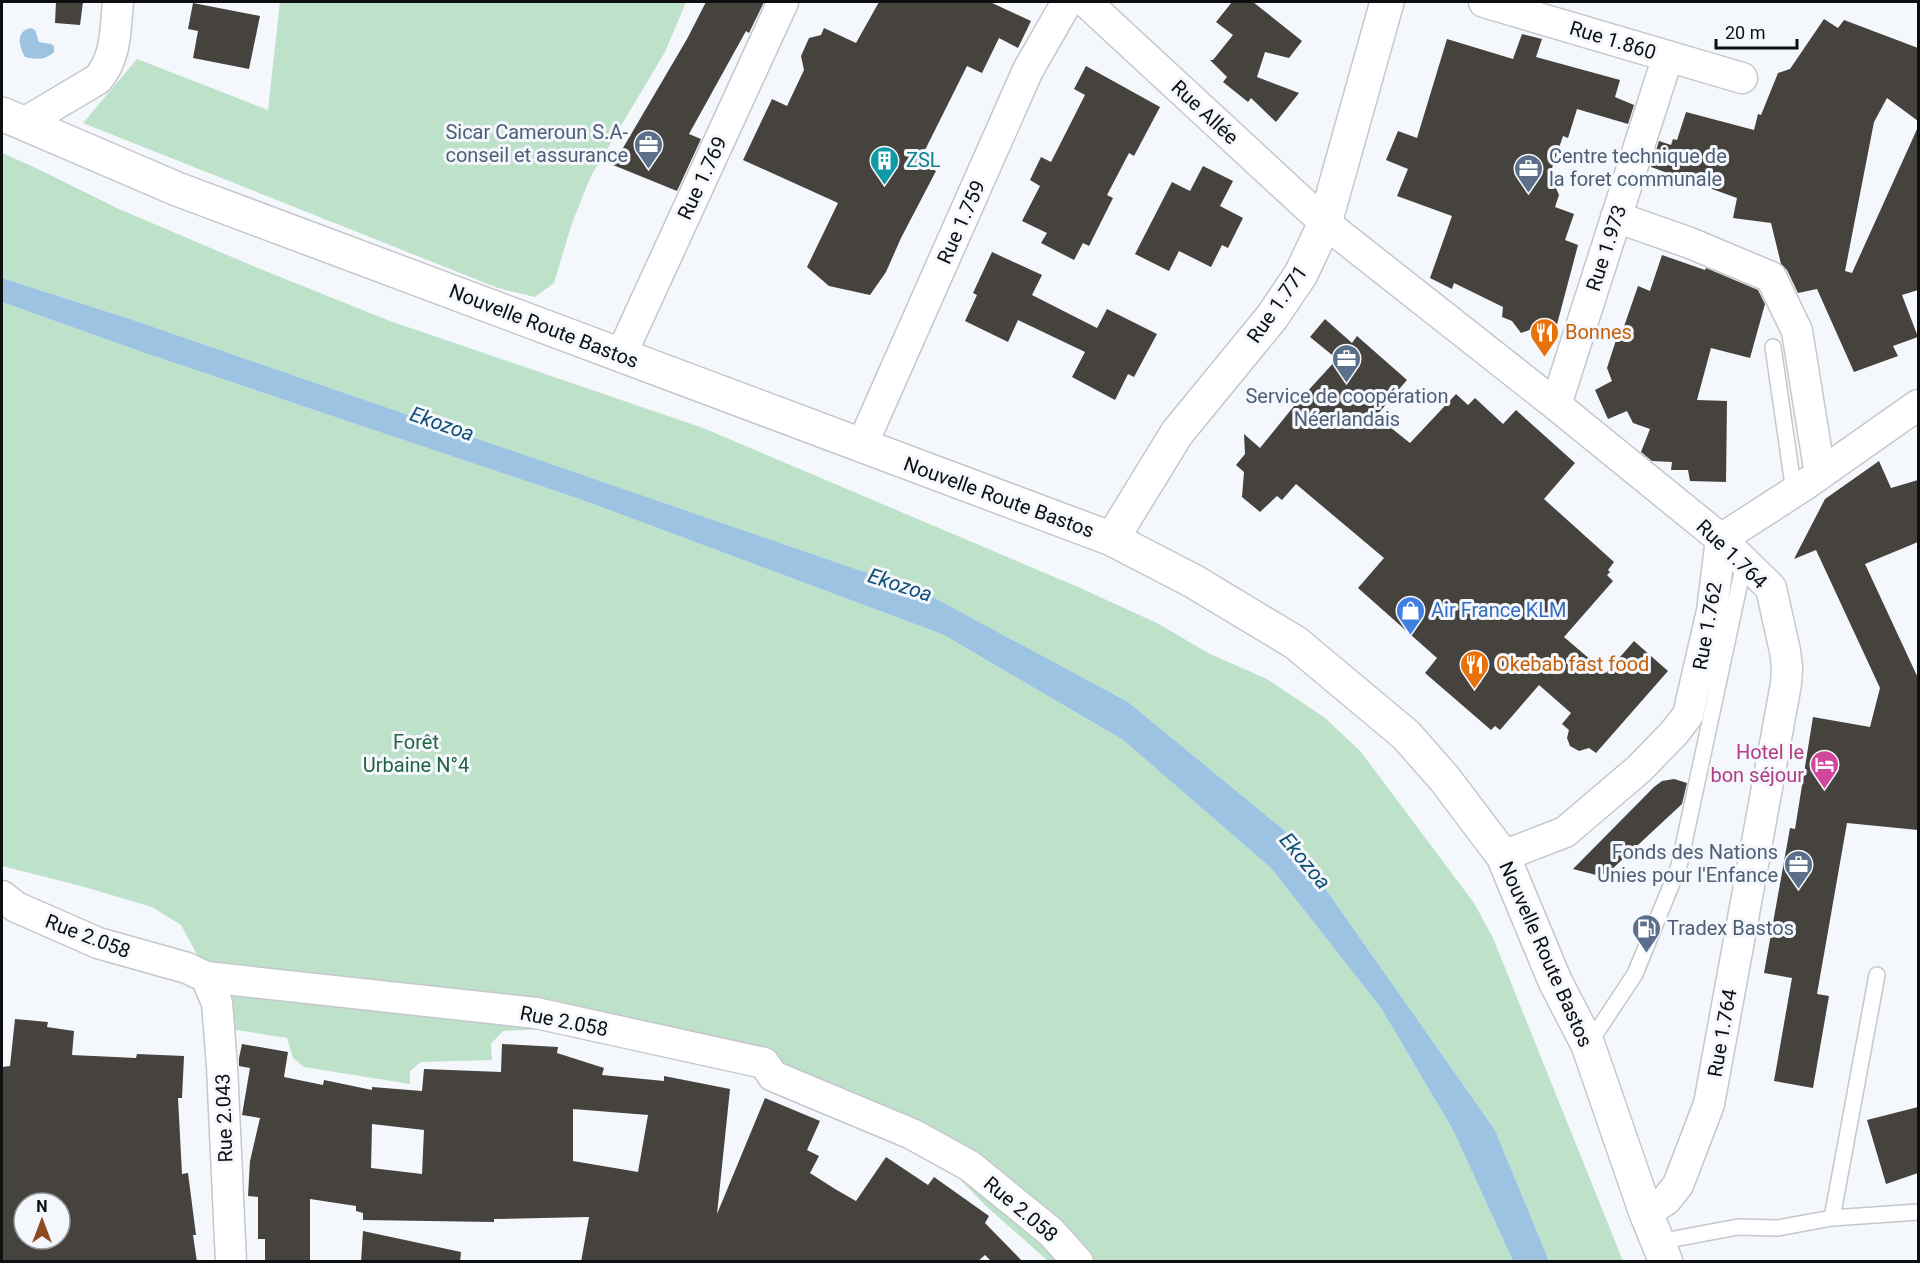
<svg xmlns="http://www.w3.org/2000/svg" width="1920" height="1263" viewBox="0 0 1920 1263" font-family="Roboto,sans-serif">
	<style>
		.green { fill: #bee2c9 }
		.water { fill: #9dc3e3 }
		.building { fill: #46423e; fill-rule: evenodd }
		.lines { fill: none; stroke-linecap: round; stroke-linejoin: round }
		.service-casing { stroke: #c5c7cd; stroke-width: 18 }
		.minor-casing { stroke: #c5c7cd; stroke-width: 33 }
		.tertiary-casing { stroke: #c5c7cd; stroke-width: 36 }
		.secondary-casing { stroke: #c5c7cd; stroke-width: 36 }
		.service { stroke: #fff; stroke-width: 15 }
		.minor { stroke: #fff; stroke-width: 30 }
		.tertiary { stroke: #fff; stroke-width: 33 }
		.secondary { stroke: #fff; stroke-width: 33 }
		.labels { text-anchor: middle; stroke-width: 6; stroke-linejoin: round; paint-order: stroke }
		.street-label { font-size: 20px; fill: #0e0f11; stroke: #f4f7fc }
		.service-label { font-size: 20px; fill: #4e5e75; stroke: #f4f7fc; text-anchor: end }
		.culture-label { font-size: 20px; fill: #0d838f; stroke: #f4f7fc; text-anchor: start }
		.food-label { font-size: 20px; fill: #c56008; stroke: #f4f7fc; text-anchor: start }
		.shop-label { font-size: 20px; fill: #366cbe; stroke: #f4f7fc; text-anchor: start }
		.park-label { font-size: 20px; fill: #21643e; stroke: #f4f7fc }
		.hotel-label { font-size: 20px; fill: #b23c85; stroke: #f4f7fc; text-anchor: end }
		.water-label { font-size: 21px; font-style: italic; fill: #104f77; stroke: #f4f7fc }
	</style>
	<rect width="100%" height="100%" fill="#f4f7fc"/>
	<path class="green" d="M 280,2 L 686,2 L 665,52 L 591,176 L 572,223 L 554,283 L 535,297 L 498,288 L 83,123 L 137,59 L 268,110 Z
		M 2,153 L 36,168 L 119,209 L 253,266 L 390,321 L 703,428 L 1078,587 L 1157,623 L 1210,654 L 1267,679 L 1324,717 L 1361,752 L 1474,903 L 1493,938 L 1623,1261 L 1549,1261 L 1495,1130 L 1284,830 L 1128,702 L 924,593 L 133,320 L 2,278 Z
		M 2,302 L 142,352 L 588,502 L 944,635 L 1123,740 L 1271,868 L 1381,1008 L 1453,1130 L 1513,1261 L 1048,1261 L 986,1206 L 940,1159 L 783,1083 L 567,1028 L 503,1031 L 491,1044 L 492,1060 L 421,1062 L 410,1071 L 410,1084 L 304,1067 L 293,1058 L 287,1038 L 231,1029 L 212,982 L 181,925 L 152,907 L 81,886 L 2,866 Z"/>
	<path class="water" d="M 31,28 L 35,30 L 39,42 L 51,44 L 54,46 L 54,52 C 45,60 37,60 25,57 C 19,46 15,31 31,28 Z
		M 2,278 L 133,320 L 925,593 L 1128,702 L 1284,830 L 1495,1130 L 1549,1261 L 1513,1261 L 1453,1130 L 1381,1008 L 1271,868 L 1123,740 L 944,635 L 588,502 L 142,352 L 2,302 Z"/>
	<path class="building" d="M 56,2 L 83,2 L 80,25 L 55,23 Z
		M 706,2 L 764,2 L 749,33 L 746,31 L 689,134 L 701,139 L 677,191 L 613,165 L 687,39 Z
		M 879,2 L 990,2 L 1031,21 L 1018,48 L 999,38 L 982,73 L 967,66 L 919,162 L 936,171 L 901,238 L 886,272 L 870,295 L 829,286 L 807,267 L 838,203 L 743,160 L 772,99 L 787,106 L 804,70 L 801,56 L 809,38 L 821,35 L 824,28 L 856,43 Z
		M 1232,2 L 1253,2 L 1302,41 L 1289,58 L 1265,52 L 1257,77 L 1299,93 L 1276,122 L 1251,98 L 1248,102 L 1223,82 L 1227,77 L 1210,60 L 1213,60 L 1233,35 L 1216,22 Z
		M 193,3 L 260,16 L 249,69 L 193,58 L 198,31 L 188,29 Z
		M 1824,19 L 1838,28 L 1844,20 L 1918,48 L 1918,121 L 1887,98 L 1874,122 L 1845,271 L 1852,273 L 1918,127 L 1918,290 L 1902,295 L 1918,337 L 1893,346 L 1898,356 L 1854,372 L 1817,289 L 1798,293 L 1787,270 L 1781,264 L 1771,223 L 1733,218 L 1737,198 L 1651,167 L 1659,141 L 1671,145 L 1673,139 L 1677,140 L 1686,112 L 1754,130 L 1758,114 L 1761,115 L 1778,73 L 1790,69 Z
		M 1522,34 L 1542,39 L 1536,57 L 1620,80 L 1615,97 L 1634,105 L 1628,124 L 1577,109 L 1568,138 L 1563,136 L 1550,174 L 1559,195 L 1555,207 L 1574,214 L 1565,240 L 1578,245 L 1555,332 L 1544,328 L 1543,331 L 1535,328 L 1521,333 L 1512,321 L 1502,317 L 1503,307 L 1454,283 L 1452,289 L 1430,278 L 1452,216 L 1397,196 L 1408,169 L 1386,160 L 1398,131 L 1417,138 L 1447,39 L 1513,59 Z
		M 1086,66 L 1160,107 L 1134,156 L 1129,153 L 1107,195 L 1113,198 L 1089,246 L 1083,243 L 1074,260 L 1041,243 L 1047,233 L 1022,221 L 1040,186 L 1030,180 L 1041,157 L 1051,162 L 1085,95 L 1074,89 Z
		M 1203,166 L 1233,181 L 1220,206 L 1243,218 L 1228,248 L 1222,245 L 1211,267 L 1179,251 L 1169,271 L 1135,254 L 1172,182 L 1190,191 Z
		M 992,252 L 1042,275 L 1032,295 L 1097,328 L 1107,309 L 1157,334 L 1134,377 L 1128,374 L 1115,400 L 1072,377 L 1085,352 L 1018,320 L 1008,342 L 965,321 L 977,295 L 973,293 Z
		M 1662,255 L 1705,270 L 1706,268 L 1758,290 L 1765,304 L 1750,358 L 1711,348 L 1697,400 L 1727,401 L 1726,482 L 1690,481 L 1688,470 L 1671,470 L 1672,462 L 1652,461 L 1641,452 L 1650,429 L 1633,423 L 1627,411 L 1608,419 L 1595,390 L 1612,381 L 1607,368 L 1617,337 L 1620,338 L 1638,286 L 1650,291 Z
		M 1325,319 L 1352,343 L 1357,336 L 1407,380 L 1376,416 L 1410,443 L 1456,394 L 1468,405 L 1475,398 L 1503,424 L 1516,410 L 1575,463 L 1544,499 L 1614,562 L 1608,570 L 1610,572 L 1607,575 L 1613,581 L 1564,637 L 1606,673 L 1634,641 L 1668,671 L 1596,753 L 1589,748 L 1579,751 L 1570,746 L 1567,738 L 1569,730 L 1562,724 L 1571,713 L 1539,685 L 1500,730 L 1495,726 L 1491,730 L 1425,673 L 1437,658 L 1358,588 L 1384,558 L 1296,484 L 1282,500 L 1277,496 L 1260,512 L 1242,497 L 1244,472 L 1236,465 L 1245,454 L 1244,434 L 1260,448 L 1294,406 L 1337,359 L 1310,337 Z
		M 1879,461 L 1891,488 L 1918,480 L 1918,542 L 1865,564 L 1918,678 L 1918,830 L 1847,823 L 1817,994 L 1829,996 L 1813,1088 L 1774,1081 L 1792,978 L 1764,973 L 1790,828 L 1795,829 L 1813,717 L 1870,727 L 1880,688 L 1816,550 L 1794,559 L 1825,499 Z
		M 1674,779 L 1687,783 L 1682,804 L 1610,871 L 1600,876 L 1573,869 L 1654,787 L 1662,781 Z
		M 15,1019 L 48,1022 L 47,1027 L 74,1031 L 72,1055 L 136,1058 L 137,1054 L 184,1056 L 182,1098 L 178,1098 L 182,1174 L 188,1173 L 196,1235 L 193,1235 L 197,1262 L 2,1262 L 2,1067 L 10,1066 ZM 24,1203 L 60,1203 L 60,1239 L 24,1239 Z
		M 242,1044 L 288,1052 L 284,1077 L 323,1085 L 324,1080 L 372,1090 L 372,1087 L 422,1091 L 424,1069 L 501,1072 L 502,1044 L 558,1047 L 557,1053 L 604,1068 L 602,1075 L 664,1081 L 664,1076 L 730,1089 L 717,1214 L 765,1098 L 820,1121 L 807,1150 L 819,1156 L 810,1173 L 835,1189 L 856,1201 L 886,1157 L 928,1185 L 934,1177 L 989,1216 L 985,1223 L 1023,1262 L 992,1262 L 985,1255 L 977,1262 L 581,1262 L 589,1217 L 494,1219 L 494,1222 L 363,1220 L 363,1213 L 356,1211 L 356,1206 L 310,1199 L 310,1262 L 265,1262 L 265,1239 L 258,1239 L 258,1197 L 248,1196 L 250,1161 L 260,1118 L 242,1115 L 250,1068 L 239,1066 L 239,1058 ZM 573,1109 L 648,1115 L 638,1172 L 573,1161 ZM 372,1124 L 424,1130 L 422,1174 L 371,1168 Z
		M 1918,1107 L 1918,1173 L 1886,1184 L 1867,1120 Z
		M 363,1231 L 461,1252 L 460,1262 L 361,1262 Z"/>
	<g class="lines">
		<defs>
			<path id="service" d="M 1773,347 L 1794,492
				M 1588,1045 L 1635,974 L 1679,866 L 1744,563
				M 1832,1218 L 1877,975
				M 1658,1242 L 1738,1227 L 1778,1228 L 1832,1218 L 1918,1212"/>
			<path id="minor" d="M 1086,2 L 1325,223 L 1556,405 L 1721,539 L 1771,588 L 1785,651 L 1787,667 L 1786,684 L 1709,1104 L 1678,1185 L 1666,1200 L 1646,1213
				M 1484,2 L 1742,78
				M 24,123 L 98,79 C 117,56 115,30 118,2
				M 1616,217 L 1690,243 L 1771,277 L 1797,331 L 1820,474
				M 621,355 L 783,2
				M 1556,405 L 1668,56
				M 862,445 L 1028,70 L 1067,2
				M 1503,856 L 1565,832 L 1639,769 L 1674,733 L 1688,715 L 1712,611 L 1721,539 L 1803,486 L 1918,405
				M 2,896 L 16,907 L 98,943 L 187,968 L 206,977 L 536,1013 L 764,1063 L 773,1076 L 912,1134 L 970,1166 L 1051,1232 L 1078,1262
				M 206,977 L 217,1003 L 222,1066 L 231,1262"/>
			<path id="tertiary" d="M 1112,539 L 1177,433 L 1272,317 L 1301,274 L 1325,223 L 1387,2"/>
			<path id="secondary" d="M 2,114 L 177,189 L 1112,539 L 1193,581 L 1296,643 L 1406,735 L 1444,778 L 1503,856 L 1555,981 L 1588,1045 L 1646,1213 L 1666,1262"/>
		</defs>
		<use href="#service" class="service-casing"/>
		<use href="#minor" class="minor-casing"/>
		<use href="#tertiary" class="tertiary-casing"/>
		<use href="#secondary" class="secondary-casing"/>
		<use href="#service" class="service"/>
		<use href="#minor" class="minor"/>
		<use href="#tertiary" class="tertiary"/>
		<use href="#secondary" class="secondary"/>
	</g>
	<defs>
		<symbol id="office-pin" viewBox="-11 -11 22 30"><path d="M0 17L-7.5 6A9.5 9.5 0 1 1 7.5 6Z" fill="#5c6f8a" stroke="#f4f7fc"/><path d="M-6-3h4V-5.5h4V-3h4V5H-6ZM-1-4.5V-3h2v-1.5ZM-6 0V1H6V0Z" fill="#fff"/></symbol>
		<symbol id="building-pin" viewBox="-11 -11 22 30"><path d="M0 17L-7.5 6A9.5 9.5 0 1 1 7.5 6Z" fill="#0f9aa8" stroke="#f4f7fc"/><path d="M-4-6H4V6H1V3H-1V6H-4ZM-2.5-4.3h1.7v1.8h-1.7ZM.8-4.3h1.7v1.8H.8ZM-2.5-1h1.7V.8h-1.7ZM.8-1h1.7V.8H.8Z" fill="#fff"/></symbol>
		<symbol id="restaurant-pin" viewBox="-11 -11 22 30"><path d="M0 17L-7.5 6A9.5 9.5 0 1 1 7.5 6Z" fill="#e8710a" stroke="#f4f7fc"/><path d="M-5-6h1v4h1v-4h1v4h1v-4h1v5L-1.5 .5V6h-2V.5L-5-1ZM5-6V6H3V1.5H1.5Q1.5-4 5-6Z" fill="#fff"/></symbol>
		<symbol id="shop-pin" viewBox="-11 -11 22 30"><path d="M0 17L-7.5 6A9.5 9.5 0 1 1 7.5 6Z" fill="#3f7fe0" stroke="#f4f7fc"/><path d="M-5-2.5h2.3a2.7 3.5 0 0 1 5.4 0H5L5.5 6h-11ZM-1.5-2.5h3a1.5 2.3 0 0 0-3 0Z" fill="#fff"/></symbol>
		<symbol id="hotel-pin" viewBox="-11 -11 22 30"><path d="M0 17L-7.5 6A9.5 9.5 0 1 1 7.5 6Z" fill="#d1479c" stroke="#f4f7fc"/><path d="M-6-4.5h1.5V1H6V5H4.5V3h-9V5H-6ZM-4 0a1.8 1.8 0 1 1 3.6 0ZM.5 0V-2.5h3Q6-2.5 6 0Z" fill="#fff"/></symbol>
		<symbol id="fuel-pin" viewBox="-11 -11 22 30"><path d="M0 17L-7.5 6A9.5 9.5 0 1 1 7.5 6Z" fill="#5c6f8a" stroke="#f4f7fc"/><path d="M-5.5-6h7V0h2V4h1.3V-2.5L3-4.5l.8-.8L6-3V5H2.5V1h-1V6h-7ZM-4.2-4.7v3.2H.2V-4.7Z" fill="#fff"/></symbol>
	</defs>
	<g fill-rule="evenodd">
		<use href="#office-pin" x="632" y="128" width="33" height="45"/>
		<use href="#building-pin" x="868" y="144" width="33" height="45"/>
		<use href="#office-pin" x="1512" y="152" width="33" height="45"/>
		<use href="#restaurant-pin" x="1528" y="316" width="33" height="45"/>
		<use href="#office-pin" x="1330" y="342" width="33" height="45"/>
		<use href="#shop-pin" x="1394" y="594" width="33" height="45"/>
		<use href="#restaurant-pin" x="1458" y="648" width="33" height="45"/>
		<use href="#hotel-pin" x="1808" y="748" width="33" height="45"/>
		<use href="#office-pin" x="1782" y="848" width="33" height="45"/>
		<use href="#fuel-pin" x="1630" y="912" width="33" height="45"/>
	</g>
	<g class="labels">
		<g class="street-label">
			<text transform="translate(1613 40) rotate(17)" y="7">Rue 1.860</text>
			<text transform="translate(1205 112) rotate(43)" y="7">Rue Allée</text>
			<text transform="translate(702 178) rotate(-65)" y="7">Rue 1.769</text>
			<text transform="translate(961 222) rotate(-66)" y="7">Rue 1.759</text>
			<text transform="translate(1606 248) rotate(-72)" y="7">Rue 1.973</text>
			<text transform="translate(1277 304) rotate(-55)" y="7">Rue 1.771</text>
			<text transform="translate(544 326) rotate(21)" y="7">Nouvelle Route Bastos</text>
			<text transform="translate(999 497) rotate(20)" y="7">Nouvelle Route Bastos</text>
			<text transform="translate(1732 554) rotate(44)" y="7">Rue 1.764</text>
			<text transform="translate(1707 626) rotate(-80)" y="7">Rue 1.762</text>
			<text transform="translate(88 936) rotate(21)" y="7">Rue 2.058</text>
			<text transform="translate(1546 954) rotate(66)" y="7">Nouvelle Route Bastos</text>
			<text transform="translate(564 1021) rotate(11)" y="7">Rue 2.058</text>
			<text transform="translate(1722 1033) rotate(-80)" y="7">Rue 1.764</text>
			<text transform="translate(224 1118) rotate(-92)" y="7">Rue 2.043</text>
			<text transform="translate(1021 1209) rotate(40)" y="7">Rue 2.058</text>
		</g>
		<g class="service-label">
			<text x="628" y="139">Sicar Cameroun S.A-<tspan x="628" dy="23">conseil et assurance</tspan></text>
			<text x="1549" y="163" text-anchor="start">Centre technique de<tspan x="1549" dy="23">la foret communale</tspan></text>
			<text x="1347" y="403" text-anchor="middle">Service de coopération<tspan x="1347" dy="23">Néerlandais</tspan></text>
			<text x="1778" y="859">Fonds des Nations<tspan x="1778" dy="23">Unies pour l'Enfance</tspan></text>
			<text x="1667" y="935" text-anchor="start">Tradex Bastos</text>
		</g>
		<g class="culture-label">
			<text x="906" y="167">ZSL</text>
		</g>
		<g class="food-label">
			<text x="1565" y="339">Bonnes</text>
			<text x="1496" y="671">Okebab fast food</text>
		</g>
		<g class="shop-label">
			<text x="1431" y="617">Air France KLM</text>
		</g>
		<g class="park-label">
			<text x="416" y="749">Forêt<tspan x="416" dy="23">Urbaine N°4</tspan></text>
		</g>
		<g class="hotel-label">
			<text x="1804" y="759">Hotel le<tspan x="1804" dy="23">bon séjour</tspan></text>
		</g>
		<g class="water-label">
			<text transform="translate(442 424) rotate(19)" y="7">Ekozoa</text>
			<text transform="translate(900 585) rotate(18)" y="7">Ekozoa</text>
			<text transform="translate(1305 861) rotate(50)" y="7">Ekozoa</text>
		</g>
	</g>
	<rect width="1920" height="1263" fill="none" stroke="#0e0f11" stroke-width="6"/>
	<g transform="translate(42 1221)"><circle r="28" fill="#f4f7fc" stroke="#989a9e" stroke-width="1.5"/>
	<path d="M0-4.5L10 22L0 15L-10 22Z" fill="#8f4b1f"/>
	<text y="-9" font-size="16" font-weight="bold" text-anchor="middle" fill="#0e0f11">N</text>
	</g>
	<path d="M1716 39v9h81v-9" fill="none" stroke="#0e0f11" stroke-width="3"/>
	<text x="1725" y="39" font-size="18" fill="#0e0f11" stroke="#f4f7fc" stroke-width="4.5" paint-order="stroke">20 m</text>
</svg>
